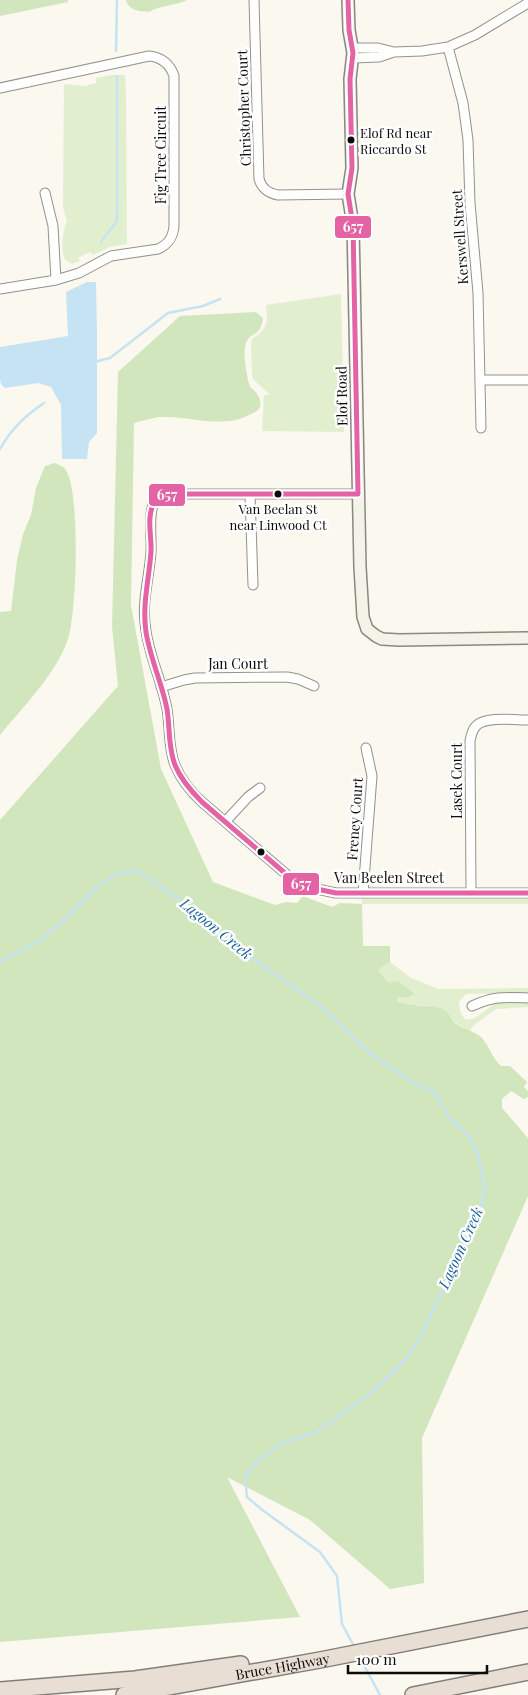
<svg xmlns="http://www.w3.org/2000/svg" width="528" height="1695" viewBox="0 0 528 1695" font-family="'Playfair Display',serif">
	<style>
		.green { fill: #e2efcf }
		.forest { fill: #d2e6bd }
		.water { fill: #c6e3f3 }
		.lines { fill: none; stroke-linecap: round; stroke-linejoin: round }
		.stream { stroke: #c6e3f3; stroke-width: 2.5 }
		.street-casing { stroke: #93928e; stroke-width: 11 }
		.secondary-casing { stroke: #898884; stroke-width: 14 }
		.highway-casing { stroke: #807f7b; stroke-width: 18 }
		.street { stroke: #fefefd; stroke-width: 9 }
		.secondary { stroke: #f4f3e8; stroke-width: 11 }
		.highway { stroke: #e9ded4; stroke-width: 15 }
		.bus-1-casing { stroke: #fff; stroke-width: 9 }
		.bus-1 { stroke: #e463a4; stroke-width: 5 }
		.bus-dot { fill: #0b0b0b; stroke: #fff; stroke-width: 2 }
		.labels { text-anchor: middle; stroke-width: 5; stroke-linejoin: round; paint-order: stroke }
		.bus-label { font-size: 13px; fill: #0b0b0b; stroke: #fff; text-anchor: start }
		.street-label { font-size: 14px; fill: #0b0b0b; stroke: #fff }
		.water-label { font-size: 15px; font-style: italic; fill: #17609a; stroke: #fff }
		.line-badge { stroke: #fff; stroke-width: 2 }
		.badge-label { font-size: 14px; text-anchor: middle; font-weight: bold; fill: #fff }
	</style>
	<rect width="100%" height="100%" fill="#faf8ef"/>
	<path class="green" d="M 111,75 L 125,75 L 126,99 L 127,244 L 110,247 L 93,255 L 90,252 L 78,258 L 80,261 L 72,264 C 69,262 67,262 65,259 C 60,252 63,228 67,221 L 63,208 L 64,84 L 85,86 L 96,83 L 96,78 Z
		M 341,294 L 344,432 L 262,431 L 264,395 L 270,395 L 252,378 L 251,344 L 252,339 C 268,329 268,322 266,305 Z
		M 362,899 L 528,899 L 528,904 L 362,904 Z
		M 390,962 L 411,978 L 439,989 L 528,988 L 528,993 L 466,994 L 459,1002 C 462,1038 484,1008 497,1003 C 506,1000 518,1002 528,1002 L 528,1007 L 496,1009 L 473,1026 L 470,1031 L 456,1023 L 445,1010 L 426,1005 L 404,1005 L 397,1001 L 397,997 L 408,997 L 389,983 L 378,970 Z"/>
	<path class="forest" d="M 0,0 L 68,0 L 68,2 L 0,16 Z
		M 126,0 L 187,0 C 175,6 160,5 149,12 C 139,11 129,11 126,0 Z
		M 256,312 L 263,318 C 261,337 251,331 246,343 C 242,353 247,377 250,387 C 256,391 262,399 260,407 C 258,412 252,413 247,416 C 221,428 193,417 166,417 L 158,417 L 134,423 L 131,605 L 161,769 L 213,882 L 275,905 L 286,902 L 297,903 L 303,896 L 332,907 L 340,903 L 362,904 L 363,946 L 390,946 L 390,962 L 378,970 L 389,983 L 398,981 L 415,994 L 408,997 L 397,997 L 397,1001 C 410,1008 436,1003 446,1011 C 449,1014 452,1019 455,1023 C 463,1029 477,1032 482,1038 C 490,1047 492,1058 501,1066 L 510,1066 L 527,1082 L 524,1087 L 528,1091 L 528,1097 L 524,1099 L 511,1091 L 502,1099 L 502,1108 L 528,1138 L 528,1196 L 422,1438 L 424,1583 L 390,1589 L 310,1520 L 227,1477 L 300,1617 L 0,1642 L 0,820 L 118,686 L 112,627 L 118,372 L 180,316 Z
		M 55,463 C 58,465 63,466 65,469 C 81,488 77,618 67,642 C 54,676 23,707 0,735 L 0,612 L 11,611 L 17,560 L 23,534 L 31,515 L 36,488 L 45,466 Z"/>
	<path class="water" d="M 87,282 L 96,282 L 97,334 L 97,433 L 89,442 L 87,459 L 62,459 L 61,405 L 51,387 L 38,383 L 5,388 L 1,384 L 0,380 L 0,347 L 68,336 L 66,292 Z"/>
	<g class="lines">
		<path class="stream" d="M 116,51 L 117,0
			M 101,242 L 117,221 L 117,76
			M 94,362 L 110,358 L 168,313 L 203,306 L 220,299
			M 0,449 C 11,429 25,416 44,403
			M 0,962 L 41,940 L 69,915 L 97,887 L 119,873 L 137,870 L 181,901 L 232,944 L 322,1007 L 371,1054 L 414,1083 L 436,1093 L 448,1116 L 469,1136 L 477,1152 L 485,1187 L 479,1212 L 471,1231 L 423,1332 L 407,1358 L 375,1390 L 315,1433 L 280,1444 L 254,1464 L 245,1477 L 247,1497 L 261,1509 L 320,1552 L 337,1576 L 342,1624 L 355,1648
			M 360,1658 L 380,1695"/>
		<defs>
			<path id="street" d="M 254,0 L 259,179 C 262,189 268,193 278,195 L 348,194
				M 448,47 L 463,103 L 468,140 L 470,203 L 478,293 L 481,428
				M 353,48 L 378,48 L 394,52
				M 353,58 L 379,57 L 394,52 L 422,51 L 448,47 L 475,35 L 528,3
				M 0,88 L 149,56 C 161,57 170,64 174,76 L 174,226 C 173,237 169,244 158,249 L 111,256 L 79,273 L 56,280 L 0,289
				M 45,193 L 53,226 L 56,280
				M 480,380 L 528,380
				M 250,494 L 253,585
				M 358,494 L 170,494 C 164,496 158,497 154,503 C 148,514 152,539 151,552 C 149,580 141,603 146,631 C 150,658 162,682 167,709 C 170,727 168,748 175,765 C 181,780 190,791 202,802 L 293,880 L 307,887 L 336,893 L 528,893
				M 161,687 L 184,680 L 195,678 L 287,677 L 298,679 L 314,686
				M 225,822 L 248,797 L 260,788
				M 471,892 L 470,741 C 471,736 472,730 476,726 C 485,716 515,720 528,720
				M 363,893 L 372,776 L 366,748
				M 472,1006 C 494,996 504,997 528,998"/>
			<path id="secondary" d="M 348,0 L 349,30 L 353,53 L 350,79 L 352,168 L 348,194 L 353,225 L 360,567 L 363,617 L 367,629 L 376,636 L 382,639 L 399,640 L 528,638"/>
			<g id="highway">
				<path d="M 0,1690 L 135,1679 L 241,1664"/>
				<path id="s1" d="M 124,1695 L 320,1660 L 528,1619"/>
				<path d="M 413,1695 L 528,1672"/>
			</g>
		</defs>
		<use href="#street" class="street-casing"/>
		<use href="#secondary" class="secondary-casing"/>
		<use href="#highway" class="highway-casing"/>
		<use href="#street" class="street"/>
		<use href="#secondary" class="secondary"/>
		<use href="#highway" class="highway"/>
		<defs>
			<path id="bus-1" d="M 348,0 L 349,30 L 353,53 L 350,79 L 352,168 L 348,194 L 353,225 L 358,494 L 170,494 C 164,496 157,497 154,503 C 146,517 152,538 151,552 C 149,579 142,605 146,632 C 150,658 162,683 167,709 C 170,728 168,747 175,765 C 181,780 191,791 202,802 L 293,880 L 307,887 L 336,893 L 528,893"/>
		</defs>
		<use href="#bus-1" class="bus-1-casing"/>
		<use href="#bus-1" class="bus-1"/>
	</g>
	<g class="bus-dot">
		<circle cx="351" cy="140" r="4.5"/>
		<circle cx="278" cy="494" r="4.5"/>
		<circle cx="261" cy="852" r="4.5"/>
	</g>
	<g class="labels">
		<g class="bus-label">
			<text x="360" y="138">Elof Rd near<tspan x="360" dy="16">Riccardo St</tspan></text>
			<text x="278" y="514" text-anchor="middle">Van Beelan St<tspan x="278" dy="16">near Linwood Ct</tspan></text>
		</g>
		<g class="street-label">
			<text transform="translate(244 108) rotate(-92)" y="5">Christopher Court</text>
			<text transform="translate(161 155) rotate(-90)" y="5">Fig Tree Circuit</text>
			<text transform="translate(460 237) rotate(-94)" y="5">Kerswell Street</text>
			<text transform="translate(342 396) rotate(-91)" y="5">Elof Road</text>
			<text x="238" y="669">Jan Court</text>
			<text transform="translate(457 781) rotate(-90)" y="5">Lasek Court</text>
			<text transform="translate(355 819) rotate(-86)" y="5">Freney Court</text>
			<text x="389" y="883">Van Beelen Street</text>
			<text dy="5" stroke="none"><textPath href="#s1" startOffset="161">Bruce Highway</textPath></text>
		</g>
		<g class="water-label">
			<text transform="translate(216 929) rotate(39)" y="5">Lagoon Creek</text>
			<text transform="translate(461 1248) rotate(-66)" y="5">Lagoon Creek</text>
		</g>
	</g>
	<g class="line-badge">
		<rect x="334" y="215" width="38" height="24" rx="5" fill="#e463a4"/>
		<rect x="148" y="483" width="38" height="24" rx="5" fill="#e463a4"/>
		<rect x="282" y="872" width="38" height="24" rx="5" fill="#e463a4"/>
	</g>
	<g class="badge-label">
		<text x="353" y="232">657</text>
		<text x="167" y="500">657</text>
		<text x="301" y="889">657</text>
	</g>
	<path d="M348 1665v8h139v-8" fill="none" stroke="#0b0b0b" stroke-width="2.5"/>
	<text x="356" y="1665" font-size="15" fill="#0b0b0b" stroke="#ffffff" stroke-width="4" paint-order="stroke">100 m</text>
</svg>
